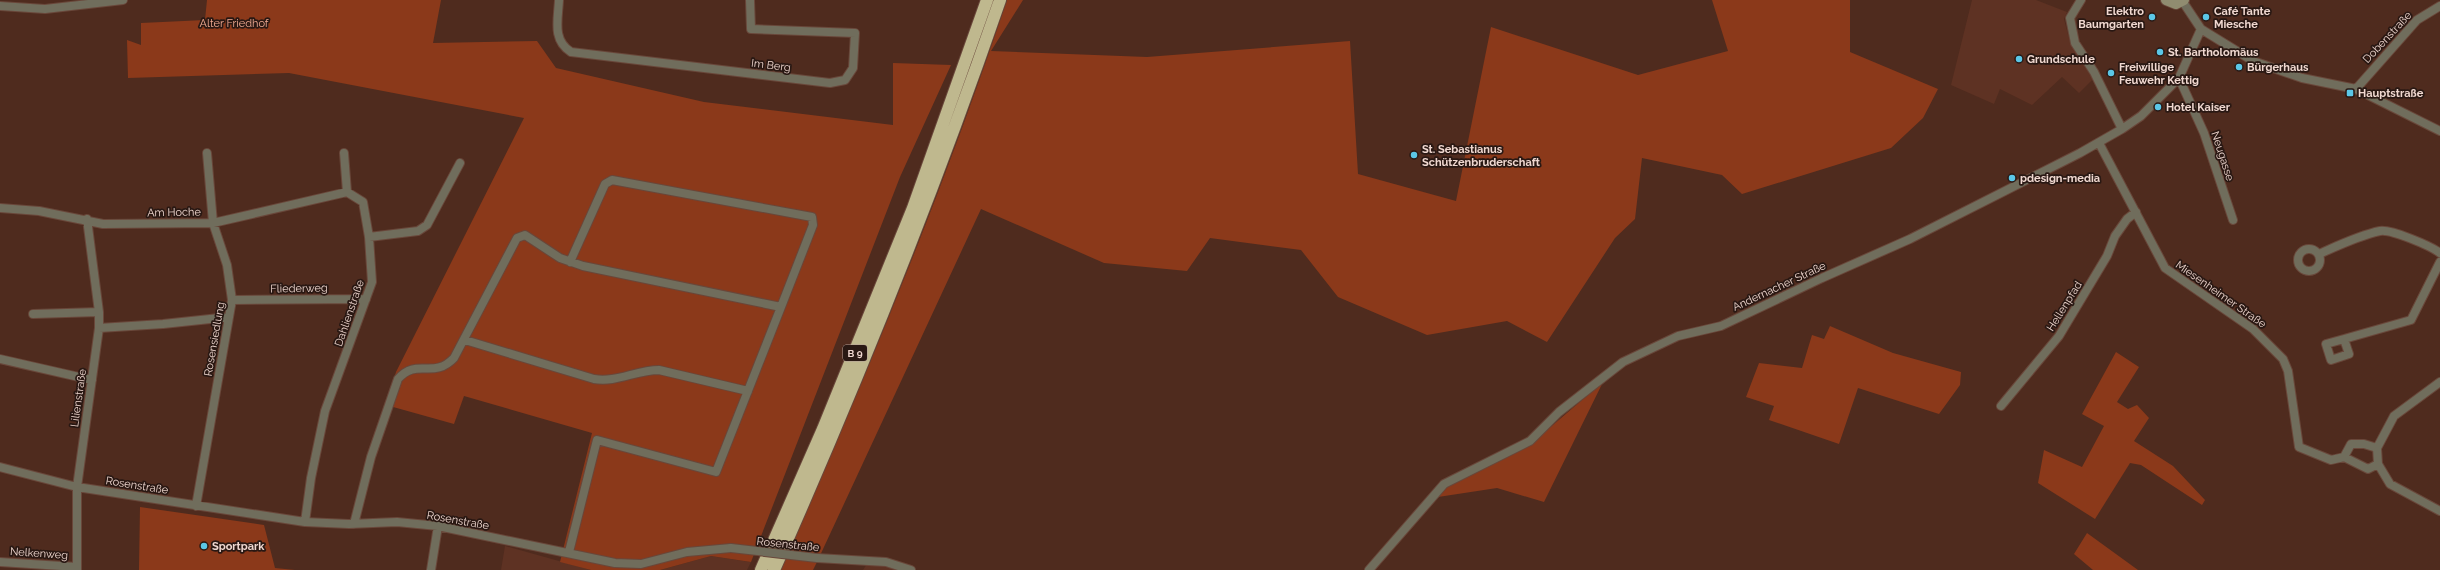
<svg xmlns="http://www.w3.org/2000/svg" width="2440" height="570" viewBox="0 0 2440 570" font-family="Raleway,sans-serif">
	<style>
		.built { fill: #5e3223 }
		.green { fill: #8b391a }
		.lines { fill: none; stroke-linecap: round; stroke-linejoin: round }
		.street-casing { stroke: #69473a; stroke-width: 10 }
		.secondary-casing { stroke: #69473a; stroke-width: 12 }
		.highway-casing { stroke: #69473a; stroke-width: 14 }
		.street { stroke: #706d5c; stroke-width: 8 }
		.secondary { stroke: #908c70; stroke-width: 10 }
		.highway { stroke: #bfb88e; stroke-width: 12 }
		.street-bridge-casing { stroke: #69473a; stroke-width: 10; stroke-linecap: butt }
		.street-bridge { stroke: #706d5c; stroke-width: 8 }
		.poi-dot { fill: #5bc7e7; stroke: #291813; stroke-width: 1.5 }
		.labels { text-anchor: middle; stroke-width: 3.5; stroke-linejoin: round; paint-order: stroke }
		.shield { fill: #291813; stroke: #b49e97; stroke-width: 1 }
		.shield-label { font-size: 10px; font-weight: bold; fill: #f0d8d0 }
		.poi-label { font-size: 11px; font-weight: bold; fill: #f0d8d0; stroke: #291813; text-anchor: start }
		.park-label { font-size: 11px; fill: #f3ab92; stroke: #291813 }
		.street-label { font-size: 11px; fill: #f0d8d0; stroke: #291813 }
	</style>
	<rect width="100%" height="100%" fill="#4f2b1e"/>
	<path class="built" d="M 1972,0 L 2036,0 L 2067,12 L 2064,19 L 2070,42 L 2093,79 L 2079,93 L 2062,77 L 2032,105 L 2000,89 L 1994,104 L 1951,85 Z
		M 505,546 L 591,570 L 501,570 Z
		M 711,556 L 751,562 L 747,570 L 660,570 Z
		M 867,564 L 898,569 L 901,570 L 863,570 Z"/>
	<path class="green" d="M 207,0 L 441,0 L 433,43 L 537,41 L 556,68 L 704,102 L 893,125 L 893,63 L 951,65 L 900,177 L 751,562 L 711,556 L 660,570 L 591,570 L 560,562 L 592,433 L 464,396 L 454,424 L 386,405 L 396,372 L 524,118 L 289,73 L 128,78 L 127,40 L 141,45 L 141,23 L 205,20 Z
		M 1007,0 L 1023,0 L 991,51 L 1147,57 L 1350,41 L 1358,174 L 1456,201 L 1491,27 L 1638,75 L 1728,51 L 1712,0 L 1850,0 L 1850,52 L 1938,89 L 1923,118 L 1891,148 L 1742,194 L 1722,175 L 1642,158 L 1635,219 L 1615,238 L 1547,342 L 1507,321 L 1427,335 L 1338,297 L 1301,250 L 1210,238 L 1187,271 L 1104,263 L 981,209 L 817,562 L 813,570 L 780,570 C 864,383 942,194 1007,0 Z
		M 1830,326 L 1893,353 L 1961,372 L 1960,385 L 1939,414 L 1858,388 L 1839,444 L 1769,420 L 1774,406 L 1746,397 L 1759,363 L 1802,368 L 1812,335 L 1824,339 Z
		M 2116,352 L 2139,367 L 2117,402 L 2128,409 L 2137,405 L 2149,418 L 2134,441 L 2173,466 L 2205,500 L 2202,505 L 2141,465 L 2130,463 L 2095,519 L 2038,483 L 2044,450 L 2082,467 L 2104,426 L 2082,414 Z
		M 1603,382 L 1544,502 L 1497,488 L 1438,497 L 1448,485 L 1532,443 Z
		M 140,507 L 264,525 L 275,568 L 295,570 L 139,570 Z
		M 2087,533 L 2138,570 L 2093,570 L 2074,554 Z"/>
	<g class="lines">
		<defs>
			<path id="street" d="M 559,0 C 558,20 552,40 571,52 L 830,83 L 845,80 L 853,68 L 855,33 L 751,29 L 750,0
				M 2081,0 L 2070,18 L 2075,43 L 2094,72 L 2122,129
				M 2183,2 L 2201,29 L 2253,61 L 2302,78 L 2356,89 L 2440,131
				M 0,6 L 45,9 L 123,0
				M 2179,78 L 2204,133 L 2233,220
				M 2356,89 L 2417,20 L 2440,6
				M 2099,143 L 2165,268 L 2253,329 L 2283,359 L 2288,371 L 2299,447 L 2331,460 L 2344,457 L 2368,469 L 2378,464 L 2390,484 L 2440,511
				M 344,153 L 347,192
				M 0,208 L 39,211 L 103,224 L 213,223 L 347,192 L 363,202 L 369,237
				M2298 260a11 11 0 1 1 22 0a11 11 0 1 1-22 0Z
				M 2319,254 C 2337,246 2360,235 2380,231 C 2391,229 2431,246 2440,253
				M 570,262 L 605,184 L 612,180 L 812,217 L 813,225 L 781,307
				M 232,300 L 366,299
				M 33,314 L 99,312
				M 99,328 L 163,324 L 229,317
				M 2344,339 L 2411,320 L 2440,262
				M 2344,339 L 2349,354 L 2331,360 L 2326,344 Z
				M 465,340 L 594,379 C 616,383 636,370 659,370 L 748,391
				M 0,359 L 92,380
				M 2001,406 L 2059,336 L 2107,256 L 2115,236 L 2127,219 L 2136,212
				M 2344,457 L 2351,444 L 2364,444 L 2377,448
				M 2378,464 L 2377,448 L 2394,416 L 2440,382
				M 0,467 L 77,487 L 305,522 L 349,524 L 397,522 L 438,526 L 615,563 L 641,564 L 687,552 L 731,548
				M 196,506 L 232,300 L 227,265 L 213,223 L 207,153
				M 305,522 L 311,478 L 325,411 L 372,282 L 369,237 L 418,231 L 427,225 L 460,163
				M 354,524 L 371,457 L 398,379 C 417,357 433,380 454,358 L 517,238 L 525,235 L 560,258 L 583,266 L 781,307 L 716,472 L 597,440 L 569,552
				M 817,558 L 886,562 L 911,570
				M 0,562 L 77,567
				M 77,570 L 77,487 L 99,328 L 99,312 L 87,219
				M 431,570 L 438,526
				M 1369,570 L 1444,484 L 1530,441 L 1559,412 L 1623,362 L 1678,336 L 1721,326 L 1822,278 L 1910,239 L 2080,153 L 2122,129 L 2141,116 L 2179,78 L 2201,29"/>
			<path id="secondary" d="M 2166,0 L 2176,4 L 2184,0"/>
			<path id="highway" d="M 761,570 L 823,429 L 913,208 L 987,0
				M 774,570 C 857,383 933,194 1000,0"/>
		</defs>
		<use href="#street" class="street-casing"/>
		<use href="#secondary" class="secondary-casing"/>
		<use href="#highway" class="highway-casing"/>
		<use href="#street" class="street"/>
		<use href="#secondary" class="secondary"/>
		<use href="#highway" class="highway"/>
		<defs>
			<path id="street-bridge" d="M 731,548 L 817,558"/>
		</defs>
		<use href="#street-bridge" class="street-bridge-casing"/>
		<use href="#street-bridge" class="street-bridge"/>
	</g>
	<g class="poi-dot">
		<circle cx="2152" cy="17" r="4"/>
		<circle cx="2206" cy="17" r="4"/>
		<circle cx="2160" cy="52" r="4"/>
		<circle cx="2019" cy="59" r="4"/>
		<circle cx="2239" cy="67" r="4"/>
		<circle cx="2111" cy="73" r="4"/>
		<rect x="2346" y="89" width="8" height="8" rx="2"/>
		<circle cx="2158" cy="107" r="4"/>
		<circle cx="1414" cy="155" r="4"/>
		<circle cx="2012" cy="178" r="4"/>
		<circle cx="204" cy="546" r="4"/>
	</g>
	<g class="labels">
		<rect class="shield" x="843" y="345" width="24" height="16" rx="3"/>
		<g class="shield-label">
			<text x="855" y="357">B 9</text>
		</g>
		<g class="poi-label">
			<text x="2144" y="15" text-anchor="end">Elektro<tspan x="2144" dy="13">Baumgarten</tspan></text>
			<text x="2214" y="15">Café Tante<tspan x="2214" dy="13">Miesche</tspan></text>
			<text x="2168" y="56">St. Bartholomäus</text>
			<text x="2027" y="63">Grundschule</text>
			<text x="2119" y="71">Freiwillige<tspan x="2119" dy="13">Feuwehr Kettig</tspan></text>
			<text x="2247" y="71">Bürgerhaus</text>
			<text x="2358" y="97">Hauptstraße</text>
			<text x="2166" y="111">Hotel Kaiser</text>
			<text x="1422" y="153">St. Sebastianus<tspan x="1422" dy="13">Schützenbruderschaft</tspan></text>
			<text x="2020" y="182">pdesign-media</text>
			<text x="212" y="550">Sportpark</text>
		</g>
		<g class="park-label">
			<text x="234" y="27">Alter Friedhof</text>
		</g>
		<g class="street-label">
			<text transform="translate(2387 37) rotate(-47)" y="4">Dobenstraße</text>
			<text transform="translate(771 65) rotate(7)" y="4">Im Berg</text>
			<text transform="translate(2223 156) rotate(72)" y="4">Neugasse</text>
			<text transform="translate(174 212) rotate(-1)" y="4">Am Hoche</text>
			<text transform="translate(1779 286) rotate(-25)" y="4">Andernacher Straße</text>
			<text transform="translate(299 288) rotate(-1)" y="4">Fliederweg</text>
			<text transform="translate(2221 294) rotate(35)" y="4">Miesenheimer Straße</text>
			<text transform="translate(2064 306) rotate(-58)" y="4">Hellenpfad</text>
			<text transform="translate(349 313) rotate(-71)" y="4">Dahlienstraße</text>
			<text transform="translate(214 339) rotate(-80)" y="4">Rosensiedlung</text>
			<text transform="translate(78 398) rotate(-82)" y="4">Lilienstraße</text>
			<text transform="translate(137 485) rotate(9)" y="4">Rosenstraße</text>
			<text transform="translate(458 520) rotate(10)" y="4">Rosenstraße</text>
			<text transform="translate(788 544) rotate(6)" y="4">Rosenstraße</text>
			<text transform="translate(39 553) rotate(4)" y="4">Nelkenweg</text>
		</g>
	</g>
</svg>
